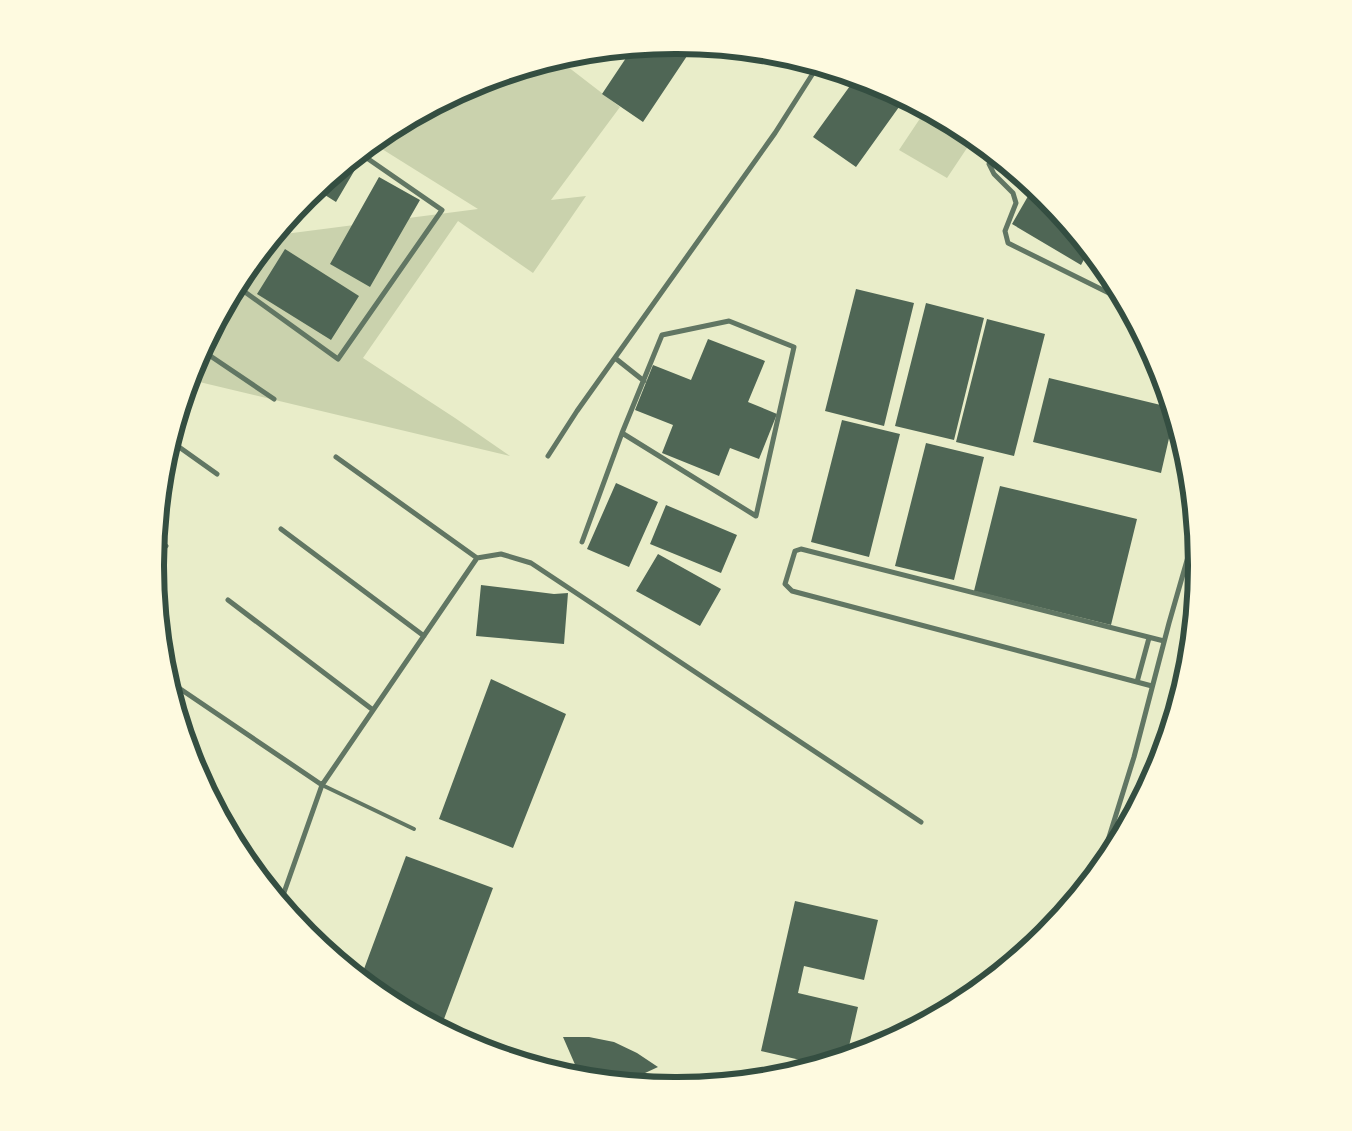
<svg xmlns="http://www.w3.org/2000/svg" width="1352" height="1131" viewBox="0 0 1352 1131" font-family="'Noto Sans',sans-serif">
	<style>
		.green { fill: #cad2ad }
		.building { fill: #4f6655 }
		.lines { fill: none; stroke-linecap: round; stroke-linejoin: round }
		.service { stroke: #617663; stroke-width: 4 }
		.minor { stroke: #617663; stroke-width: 5 }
		.rim { fill: none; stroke: #344e41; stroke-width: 6 }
	</style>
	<rect width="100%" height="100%" fill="#e9edc9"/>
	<path class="green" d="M 559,60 L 620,107 L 551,200 L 586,196 L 533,273 L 458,221 L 363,358 L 455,418 L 510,456 L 191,380 L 195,366 L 243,276 L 277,235 L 478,209 L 374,144 L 387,133 L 477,85 Z
		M 925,111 L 965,133 L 973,139 L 947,178 L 899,150 Z"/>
	<path class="building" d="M 676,45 L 693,47 L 643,122 L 602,94 L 632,49 Z
		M 855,79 L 875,85 L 904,100 L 856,167 L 813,137 Z
		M 360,154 L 363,156 L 336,202 L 317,190 Z
		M 379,177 L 420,200 L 370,287 L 330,264 Z
		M 1031,191 L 1047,201 L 1088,252 L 1081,265 L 1012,224 Z
		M 285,249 L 359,296 L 331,340 L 257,294 Z
		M 1092,256 L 1101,267 L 1089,260 Z
		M 856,289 L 914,303 L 884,426 L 825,411 Z
		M 926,303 L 984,318 L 954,440 L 895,426 Z
		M 987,319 L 1045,334 L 1014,456 L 956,442 Z
		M 708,339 L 765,361 L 748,402 L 777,414 L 759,459 L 730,448 L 719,476 L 662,453 L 673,425 L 635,410 L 653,365 L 691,380 Z
		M 1049,378 L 1169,407 L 1173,421 L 1161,473 L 1033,442 Z
		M 842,420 L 900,434 L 869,557 L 811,542 Z
		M 926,443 L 984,457 L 954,580 L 895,566 Z
		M 616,483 L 658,502 L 629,567 L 587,549 Z
		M 1000,486 L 1137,519 L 1111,625 L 974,591 Z
		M 666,505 L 737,535 L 721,573 L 650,544 Z
		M 658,554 L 721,589 L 700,626 L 636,591 Z
		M 481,585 L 554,594 L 568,593 L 564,644 L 476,636 Z
		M 491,679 L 566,714 L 513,848 L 439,819 Z
		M 406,856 L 493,888 L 441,1027 L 387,998 L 361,977 Z
		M 795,901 L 878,920 L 864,980 L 804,966 L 798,993 L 858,1007 L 847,1055 L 818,1064 L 761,1051 Z
		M 563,1037 L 589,1037 L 614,1042 L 637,1053 L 658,1067 L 630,1080 L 631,1082 L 580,1076 Z"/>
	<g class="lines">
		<path class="service" d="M 322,785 L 414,829"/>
		<path class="minor" d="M 994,156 L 989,164 L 994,174 L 1013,193 L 1016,203 L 1005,231 L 1008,243 L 1121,299
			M 238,287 L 338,359 L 442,210 L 361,154
			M 203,351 L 274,399
			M 615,358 L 644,381
			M 172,442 L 217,474
			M 548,456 L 577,411 L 775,133 L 817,67
			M 336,457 L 477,558
			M 281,529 L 424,636
			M 158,541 L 166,546
			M 582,542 L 622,433 L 662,335 L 729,321 L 794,347 L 756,516 L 622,433
			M 228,600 L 373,710
			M 170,682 L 322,785
			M 1137,682 L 1149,638
			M 1152,686 L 792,591 L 785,584 L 795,551 L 801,549 L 1164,641
			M 1100,866 L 1134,757 L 1169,623 L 1194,536
			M 281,901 L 322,785 L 477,558 L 501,554 L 531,563 L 921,822"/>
	</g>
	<path d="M0 0H1352V1131H0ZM675 54H677A511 511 0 0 1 1188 565V566A511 511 0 0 1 677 1077H675A511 511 0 0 1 164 566V565A511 511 0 0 1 675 54Z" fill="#fefae0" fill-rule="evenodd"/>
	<path class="rim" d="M675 54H677A511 511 0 0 1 1188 565V566A511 511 0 0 1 677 1077H675A511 511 0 0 1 164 566V565A511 511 0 0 1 675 54Z"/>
</svg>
